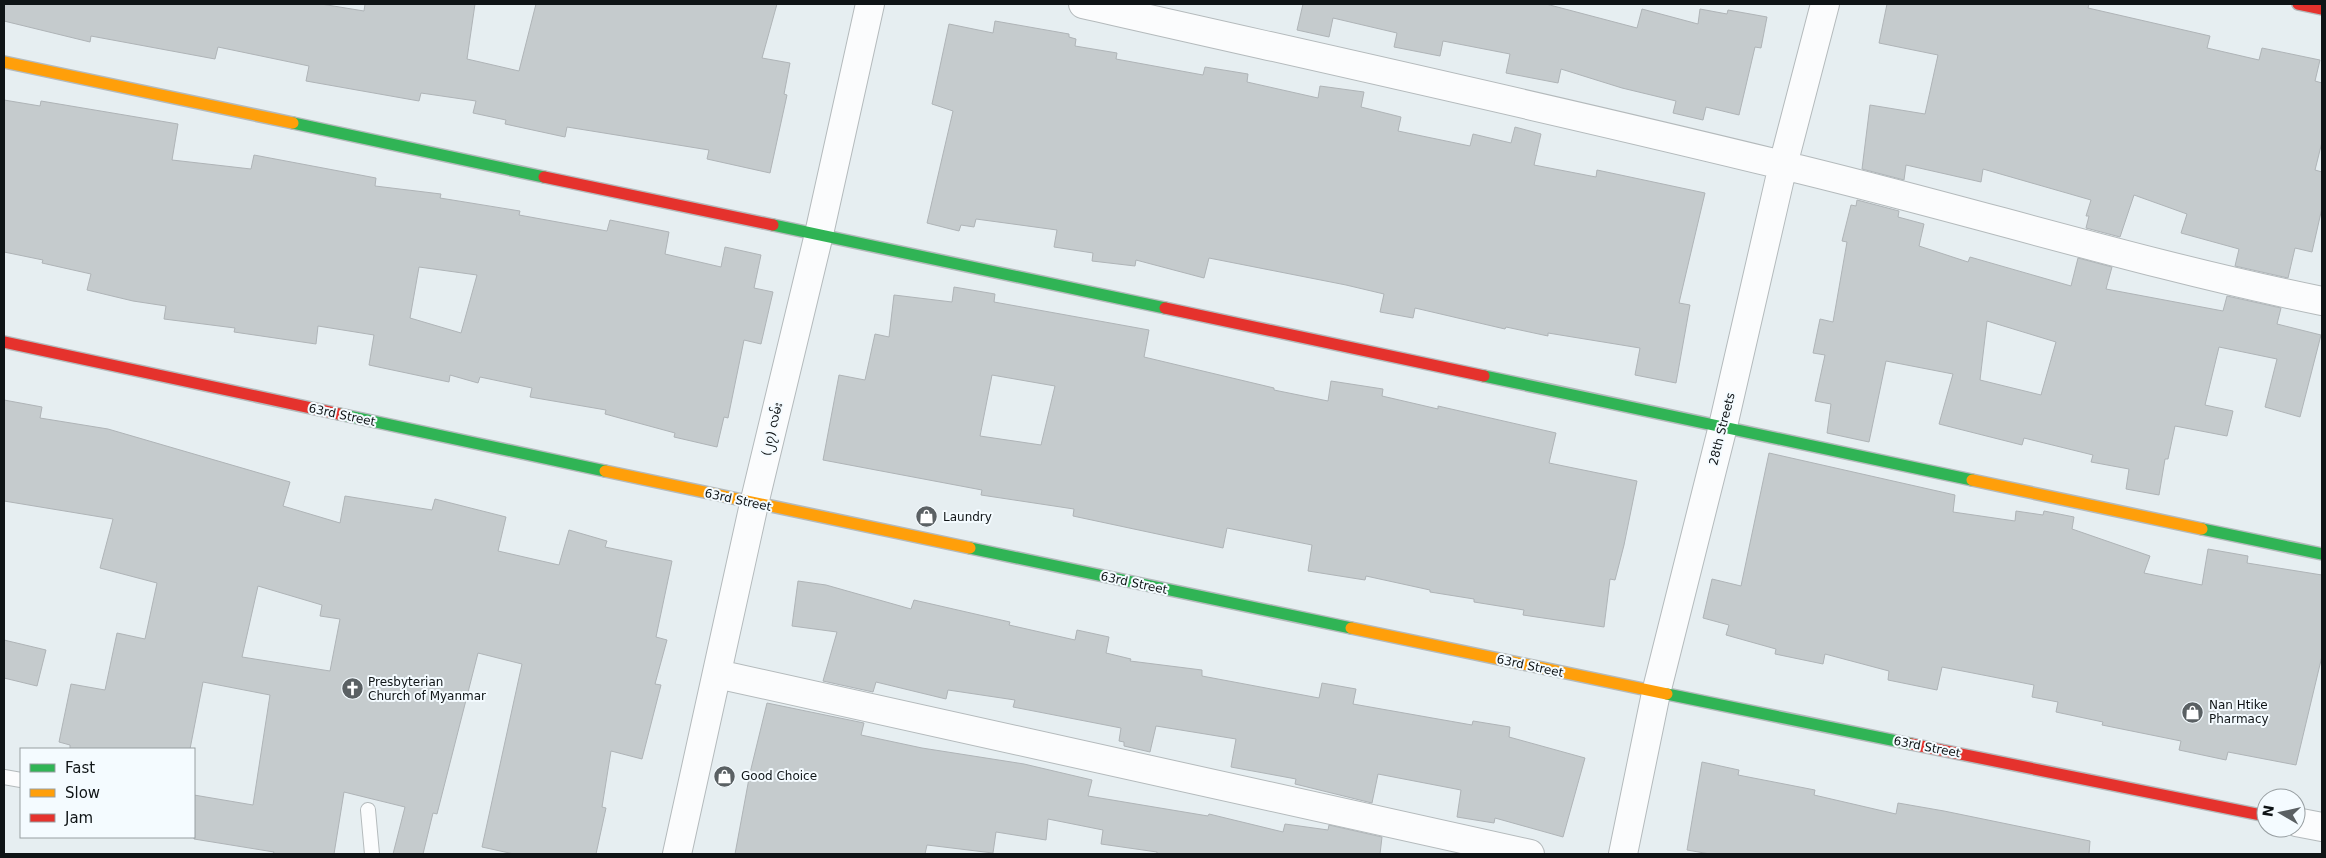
<svg xmlns="http://www.w3.org/2000/svg" width="2326" height="858" viewBox="0 0 2326 858" font-family="'DejaVu Sans','Noto Sans Myanmar',sans-serif">
	<style>
		.building { fill: #c5cbcd; stroke: #afb4b7; fill-rule: evenodd }
		.lines { fill: none; stroke-linecap: round; stroke-linejoin: round }
		.lane-casing { stroke: #b4babc; stroke-width: 16 }
		.street-casing { stroke: #b4babc; stroke-width: 30 }
		.fast-casing { stroke: #b4babc; stroke-width: 14 }
		.slow-casing { stroke: #b4babc; stroke-width: 14 }
		.jam-casing { stroke: #b4babc; stroke-width: 14 }
		.lane { stroke: #fbfcfd; stroke-width: 14 }
		.street { stroke: #fbfcfd; stroke-width: 28 }
		.fast { stroke: #30b455; stroke-width: 11 }
		.slow { stroke: #ff9f0a; stroke-width: 11 }
		.jam { stroke: #e5322d; stroke-width: 11 }
		.labels { text-anchor: middle; stroke-width: 4; stroke-linejoin: round; paint-order: stroke }
		.street-label { font-size: 12px; fill: #0f1416; stroke: #f4fbff }
		.poi-label { font-size: 12px; fill: #0f1416; stroke: #f4fbff; text-anchor: start }
	</style>
	<rect width="100%" height="100%" fill="#e6eef1"/>
	<path class="building" d="M 4,4 L 321,4 L 364,11 L 365,4 L 475,4 L 467,59 L 519,71 L 536,4 L 777,4 L 762,58 L 790,63 L 784,94 L 787,95 L 770,173 L 707,159 L 709,150 L 567,127 L 565,137 L 505,124 L 506,120 L 473,113 L 476,101 L 421,93 L 419,101 L 306,81 L 309,66 L 218,47 L 215,59 L 91,36 L 90,42 L 4,21 Z
		M 1303,4 L 1546,4 L 1637,28 L 1642,9 L 1698,24 L 1700,9 L 1727,14 L 1728,10 L 1767,17 L 1761,48 L 1755,47 L 1739,115 L 1706,107 L 1703,120 L 1673,113 L 1676,101 L 1622,88 L 1561,69 L 1558,83 L 1506,73 L 1510,54 L 1443,41 L 1440,56 L 1394,47 L 1397,33 L 1333,18 L 1329,37 L 1297,30 Z
		M 1887,4 L 2089,4 L 2088,8 L 2210,36 L 2207,48 L 2259,60 L 2262,48 L 2320,60 L 2315,81 L 2322,83 L 2322,142 L 2315,170 L 2322,172 L 2322,208 L 2312,252 L 2295,248 L 2288,278 L 2235,266 L 2239,249 L 2181,233 L 2187,214 L 2134,195 L 2120,237 L 2086,228 L 2089,216 L 2086,216 L 2091,200 L 1983,169 L 1981,182 L 1906,165 L 1904,180 L 1862,169 L 1870,105 L 1925,114 L 1938,55 L 1879,43 Z
		M 995,21 L 1069,34 L 1069,37 L 1076,39 L 1075,46 L 1117,53 L 1116,59 L 1203,75 L 1205,67 L 1248,74 L 1247,82 L 1318,98 L 1320,86 L 1364,92 L 1361,107 L 1401,117 L 1398,131 L 1470,146 L 1473,134 L 1511,143 L 1515,127 L 1541,134 L 1534,165 L 1596,177 L 1597,170 L 1705,193 L 1679,303 L 1690,305 L 1676,383 L 1635,375 L 1640,348 L 1548,333 L 1548,336 L 1506,327 L 1505,329 L 1415,308 L 1413,318 L 1380,312 L 1384,294 L 1346,285 L 1209,258 L 1204,278 L 1136,260 L 1135,266 L 1092,261 L 1093,253 L 1054,247 L 1057,230 L 976,219 L 974,227 L 961,225 L 959,231 L 927,223 L 953,111 L 932,104 L 949,24 L 993,33 Z
		M 4,100 L 40,106 L 41,101 L 178,124 L 172,160 L 251,169 L 254,155 L 376,178 L 375,186 L 441,194 L 440,198 L 520,211 L 519,215 L 607,231 L 610,220 L 669,232 L 665,254 L 721,267 L 725,247 L 761,255 L 754,288 L 773,292 L 761,344 L 744,340 L 728,418 L 724,417 L 717,447 L 674,437 L 675,433 L 605,414 L 606,410 L 530,397 L 532,388 L 480,377 L 478,383 L 450,375 L 449,382 L 369,365 L 374,335 L 318,326 L 316,344 L 234,332 L 235,328 L 164,319 L 166,306 L 133,301 L 87,290 L 91,274 L 42,263 L 43,260 L 4,252 ZM 419,267 L 477,275 L 461,333 L 410,318 Z
		M 1857,200 L 1899,211 L 1898,217 L 1924,224 L 1919,246 L 1968,262 L 1970,257 L 2071,286 L 2078,258 L 2112,267 L 2106,289 L 2223,311 L 2227,296 L 2281,308 L 2277,324 L 2321,335 L 2300,417 L 2265,407 L 2277,359 L 2219,347 L 2205,405 L 2233,411 L 2227,436 L 2175,426 L 2168,459 L 2165,459 L 2159,495 L 2126,489 L 2129,469 L 2091,462 L 2093,455 L 2024,438 L 2022,445 L 1939,424 L 1953,374 L 1886,361 L 1869,442 L 1827,433 L 1831,404 L 1815,401 L 1825,355 L 1813,353 L 1820,319 L 1833,322 L 1847,242 L 1842,241 L 1851,205 L 1856,206 ZM 1987,321 L 2056,342 L 2041,395 L 1980,380 Z
		M 954,287 L 995,294 L 994,302 L 1149,330 L 1144,357 L 1274,388 L 1274,390 L 1328,401 L 1331,381 L 1383,389 L 1382,396 L 1438,409 L 1438,406 L 1556,433 L 1549,463 L 1637,481 L 1624,545 L 1615,580 L 1610,579 L 1604,627 L 1523,615 L 1524,610 L 1474,602 L 1474,599 L 1430,592 L 1430,590 L 1366,576 L 1365,580 L 1308,571 L 1312,545 L 1227,528 L 1223,548 L 1073,516 L 1074,509 L 981,495 L 982,490 L 823,460 L 839,375 L 865,380 L 875,334 L 889,337 L 894,295 L 952,302 ZM 992,375 L 1055,386 L 1041,445 L 980,436 Z
		M 4,400 L 42,407 L 40,418 L 108,429 L 290,482 L 283,506 L 340,523 L 345,496 L 432,510 L 435,499 L 506,517 L 498,551 L 559,565 L 569,530 L 607,541 L 605,547 L 672,561 L 656,637 L 667,640 L 655,684 L 661,685 L 642,759 L 611,751 L 602,807 L 606,808 L 596,854 L 514,854 L 482,847 L 522,664 L 478,653 L 437,814 L 433,813 L 423,854 L 393,854 L 405,807 L 344,792 L 334,854 L 273,854 L 274,852 L 194,839 L 194,795 L 253,805 L 270,695 L 203,682 L 190,749 L 70,749 L 70,745 L 59,742 L 71,684 L 105,690 L 117,633 L 145,639 L 157,583 L 100,568 L 113,519 L 4,501 ZM 258,586 L 322,605 L 320,616 L 340,619 L 330,671 L 242,657 Z
		M 1769,453 L 1955,495 L 1953,512 L 2015,521 L 2016,511 L 2043,515 L 2044,511 L 2074,517 L 2072,529 L 2150,556 L 2144,573 L 2202,585 L 2208,549 L 2248,556 L 2247,563 L 2322,575 L 2322,656 L 2296,765 L 2228,752 L 2226,760 L 2179,750 L 2181,741 L 2102,725 L 2103,722 L 2056,712 L 2058,702 L 2032,697 L 2034,685 L 1942,667 L 1937,690 L 1888,680 L 1889,671 L 1825,654 L 1823,664 L 1775,654 L 1776,649 L 1726,635 L 1729,625 L 1703,618 L 1712,579 L 1741,586 Z
		M 798,581 L 826,585 L 911,609 L 914,600 L 1010,622 L 1009,625 L 1075,640 L 1077,630 L 1109,637 L 1106,653 L 1131,659 L 1130,661 L 1202,670 L 1202,676 L 1319,698 L 1322,683 L 1356,689 L 1353,704 L 1472,725 L 1473,721 L 1510,727 L 1509,737 L 1585,758 L 1563,837 L 1495,818 L 1494,823 L 1457,817 L 1461,790 L 1378,774 L 1372,803 L 1295,784 L 1296,779 L 1231,767 L 1236,739 L 1156,726 L 1150,752 L 1124,746 L 1124,742 L 1119,741 L 1121,728 L 1013,707 L 1015,700 L 948,690 L 946,699 L 876,682 L 873,692 L 823,681 L 837,632 L 792,626 Z
		M 4,640 L 46,650 L 37,686 L 4,678 Z
		M 767,703 L 864,723 L 861,735 L 922,748 L 1024,764 L 1092,780 L 1088,796 L 1208,816 L 1209,814 L 1283,832 L 1285,824 L 1328,830 L 1329,825 L 1382,837 L 1380,854 L 1157,854 L 1157,852 L 1101,844 L 1103,830 L 1048,819 L 1046,840 L 996,832 L 993,853 L 927,845 L 925,854 L 735,854 L 750,773 Z
		M 1702,762 L 1739,770 L 1738,775 L 1815,790 L 1814,795 L 1896,814 L 1898,803 L 1944,811 L 2090,841 L 2089,854 L 1710,854 L 1687,850 Z"/>
	<g class="lines">
		<defs>
			<path id="lane" d="M 4,777 L 21,780
				M 368,810 L 372,854"/>
			<path id="street" d="M 1083,4 C 1316,57 1550,108 1782,165 C 1963,208 2140,264 2322,301
				M 717,674 L 1530,854
				M 2296,822 L 2322,827
				M 677,854 L 754,504 L 819,234 L 870,4
				M 1623,854 L 1656,693 L 1723,426 L 1783,165 L 1825,4"/>
			<path id="fast" d="M 293,123 L 544,177
				M 773,225 L 1165,308
				M 1484,376 L 1972,480
				M 339,414 L 605,471
				M 2202,529 L 2322,554
				M 970,548 L 1351,628
				M 1667,694 L 1911,744"/>
			<path id="slow" d="M 4,62 L 293,123
				M 605,471 L 970,548
				M 1972,480 L 2202,529
				M 1351,628 L 1667,694"/>
			<path id="jam" d="M 2298,4 L 2322,9
				M 544,177 L 773,225
				M 1165,308 L 1484,376
				M 4,342 L 339,414
				M 1911,744 L 2266,816"/>
		</defs>
		<use href="#lane" class="lane-casing"/>
		<use href="#street" class="street-casing"/>
		<use href="#fast" class="fast-casing"/>
		<use href="#slow" class="slow-casing"/>
		<use href="#jam" class="jam-casing"/>
		<use href="#lane" class="lane"/>
		<use href="#street" class="street"/>
		<use href="#fast" class="fast"/>
		<use href="#slow" class="slow"/>
		<use href="#jam" class="jam"/>
	</g>
	<defs>
		<symbol id="shop-disc" viewBox="-11 -11 22 22"><circle r="9.5" fill="#5a6063" stroke="#f4fbff"/><path d="M-5-2.5h2.3a2.7 3.5 0 0 1 5.4 0H5L5.5 6h-11ZM-1.5-2.5h3a1.5 2.3 0 0 0-3 0Z" fill="#fff"/></symbol>
		<symbol id="church-disc" viewBox="-11 -11 22 22"><circle r="9.5" fill="#5a6063" stroke="#f4fbff"/><path d="M-1.2-6h2.4v3.5h3.3v2.4h-3.3V6h-2.4V-.1h-3.3v-2.4h3.3Z" fill="#fff"/></symbol>
	</defs>
	<g fill-rule="evenodd">
		<use href="#shop-disc" x="914" y="504" width="25" height="25"/>
		<use href="#church-disc" x="340" y="676" width="25" height="25"/>
		<use href="#shop-disc" x="2180" y="700" width="25" height="25"/>
		<use href="#shop-disc" x="712" y="764" width="25" height="25"/>
	</g>
	<g class="labels">
		<g class="street-label">
			<text transform="translate(342 415) rotate(12)" y="4">63rd Street</text>
			<text transform="translate(772 429) rotate(-76)" y="4">(၂၇) လမ်း</text>
			<text transform="translate(1722 429) rotate(-76)" y="4">28th Streets</text>
			<text transform="translate(738 500) rotate(12)" y="4">63rd Street</text>
			<text transform="translate(1134 583) rotate(12)" y="4">63rd Street</text>
			<text transform="translate(1530 666) rotate(12)" y="4">63rd Street</text>
			<text transform="translate(1927 747) rotate(11)" y="4">63rd Street</text>
		</g>
		<g class="poi-label">
			<text x="943" y="521">Laundry</text>
			<text x="368" y="686">Presbyterian<tspan x="368" dy="14">Church of Myanmar</tspan></text>
			<text x="2209" y="709">Nan Htike<tspan x="2209" dy="14">Pharmacy</tspan></text>
			<text x="741" y="780">Good Choice</text>
		</g>
	</g>
	<rect width="2326" height="858" fill="none" stroke="#0f1416" stroke-width="10"/>
	<rect x="20" y="748" width="175" height="90" fill="#f4fbff" stroke="#989fa2"/>
	<rect x="30" y="764" width="25" height="8" fill="#30b455" stroke="#989fa2"/>
	<text x="65" y="773" font-size="15" fill="#0f1416">Fast</text>
	<rect x="30" y="789" width="25" height="8" fill="#ff9f0a" stroke="#989fa2"/>
	<text x="65" y="798" font-size="15" fill="#0f1416">Slow</text>
	<rect x="30" y="814" width="25" height="8" fill="#e5322d" stroke="#989fa2"/>
	<text x="65" y="823" font-size="15" fill="#0f1416">Jam</text>
	<g transform="translate(2281 813) rotate(279)"><circle r="24" fill="#f4fbff" stroke="#989fa2"/>
	<path d="M0-4L9 19L0 12L-9 19Z" fill="#5a6063"/>
	<text y="-8" font-size="14" font-weight="bold" text-anchor="middle" fill="#0f1416">N</text>
	</g>
</svg>
